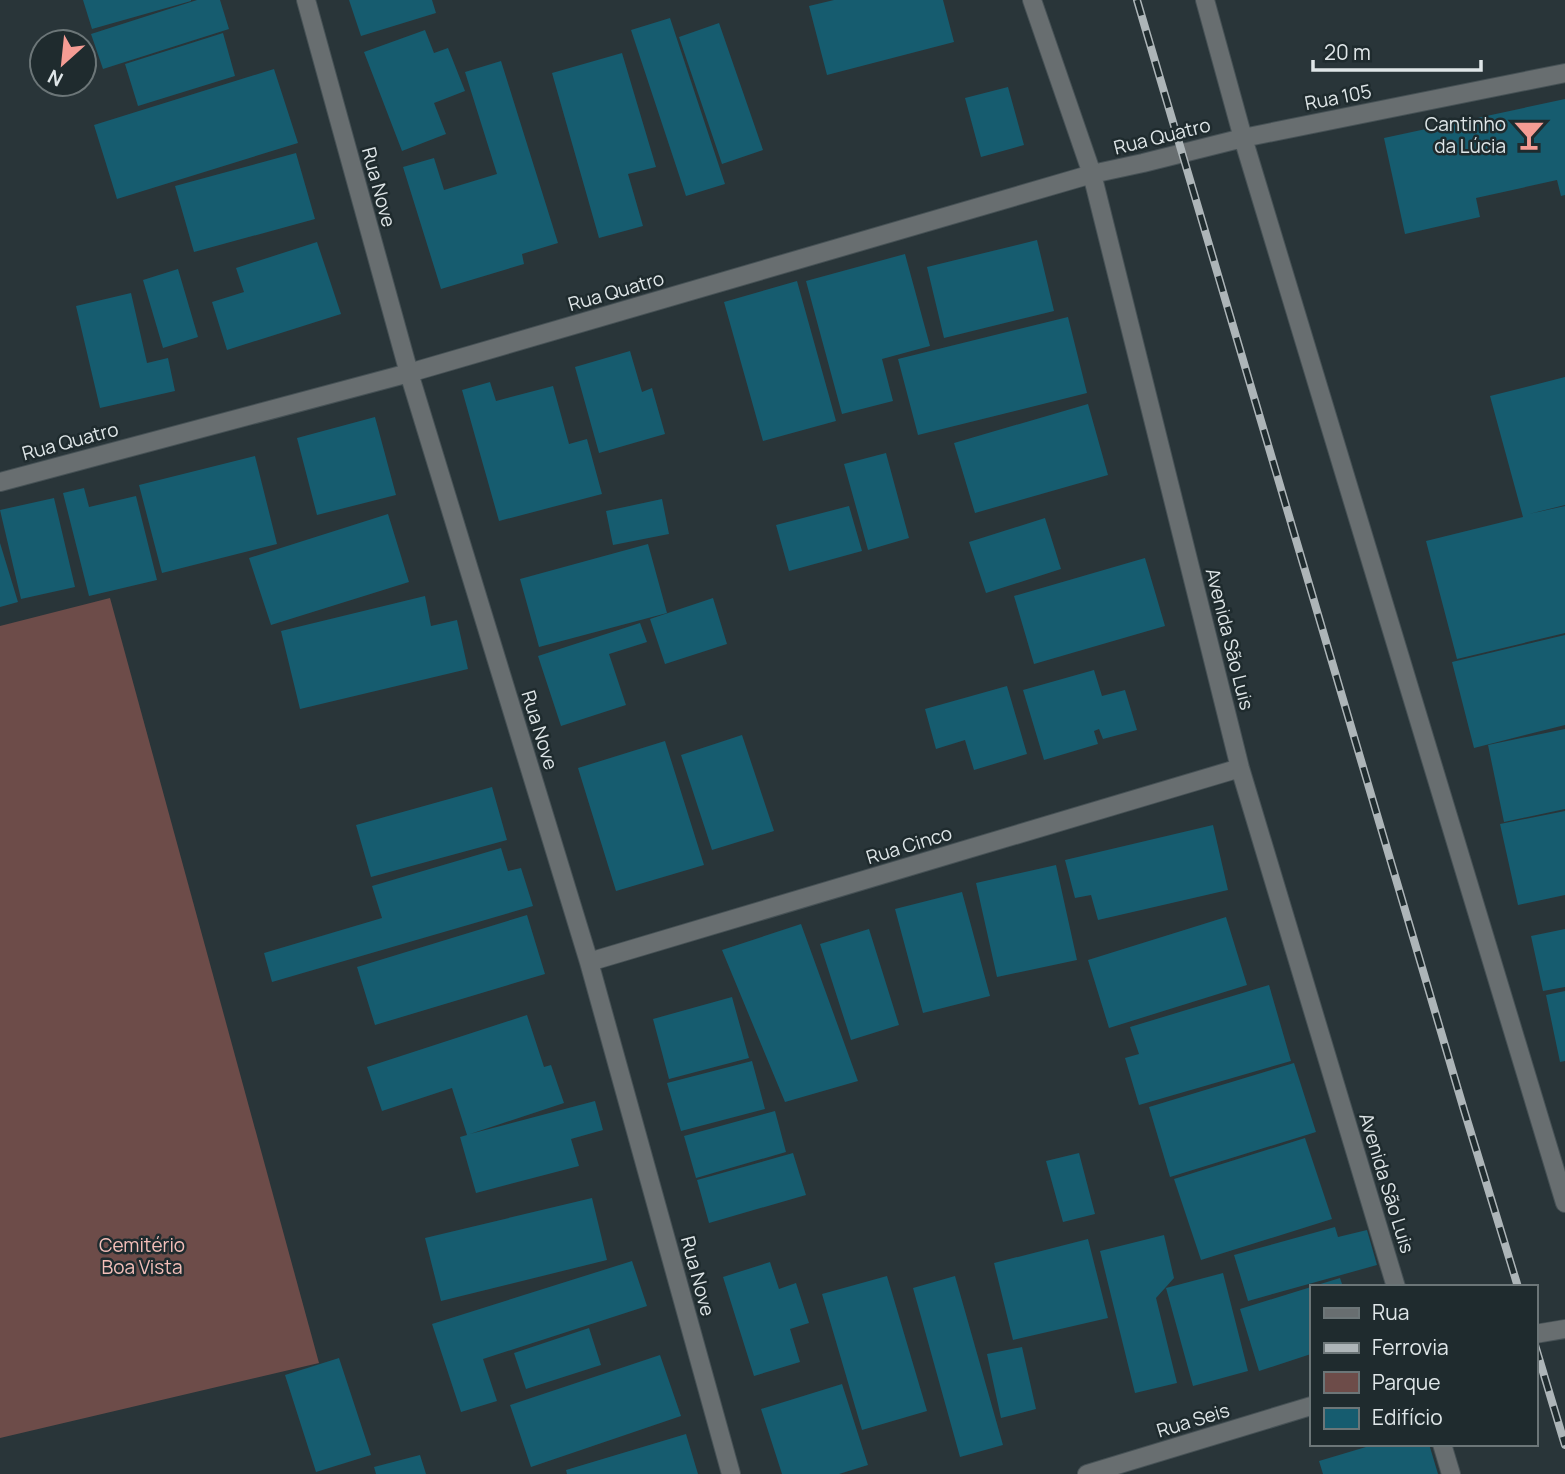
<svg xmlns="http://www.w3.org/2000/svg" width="1565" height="1474" viewBox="0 0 1565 1474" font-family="Manrope,sans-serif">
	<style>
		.green { fill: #6d4c49 }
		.building { fill: #165c6f }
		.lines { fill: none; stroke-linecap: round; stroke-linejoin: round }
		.minor-casing { stroke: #465155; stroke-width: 20 }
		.minor { stroke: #686e70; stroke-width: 18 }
		.rail-casing { stroke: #adb5b8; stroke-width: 8 }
		.rail { stroke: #1f2b2e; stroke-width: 5; stroke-dasharray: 16; stroke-linecap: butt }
		.labels { text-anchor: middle; stroke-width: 5; stroke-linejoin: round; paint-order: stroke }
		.street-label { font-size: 19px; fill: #dfe6e8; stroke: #1f2b2e }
		.poi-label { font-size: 19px; fill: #dfe6e8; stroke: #1f2b2e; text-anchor: end }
		.park-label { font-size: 19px; fill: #f4bfb9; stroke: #1f2b2e }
	</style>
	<rect width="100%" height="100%" fill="#293539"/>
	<path class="green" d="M 110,598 L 319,1363 L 0,1438 L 0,626 Z"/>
	<path class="building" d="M 83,0 L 191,0 L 191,1 L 92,29 Z
		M 197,0 L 220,0 L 229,29 L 103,69 L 91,34 Z
		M 349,0 L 432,0 L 436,13 L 361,36 Z
		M 834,0 L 943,0 L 954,42 L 827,75 L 809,6 Z
		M 670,18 L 725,184 L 686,196 L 631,30 Z
		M 719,23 L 763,150 L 722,164 L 679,37 Z
		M 425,30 L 434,53 L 448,48 L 465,91 L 434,103 L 446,134 L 402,151 L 364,52 Z
		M 223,33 L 235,76 L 138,106 L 125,64 Z
		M 622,53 L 656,167 L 628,174 L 643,226 L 599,238 L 552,73 Z
		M 501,61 L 558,243 L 522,254 L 524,264 L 441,289 L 403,167 L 434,158 L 444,190 L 497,174 L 465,72 Z
		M 274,69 L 298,143 L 117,199 L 94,125 Z
		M 1008,87 L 1024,145 L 981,157 L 965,98 Z
		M 1565,99 L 1565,195 L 1561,196 L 1557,180 L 1476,198 L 1480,217 L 1405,234 L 1384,138 Z
		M 296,153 L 315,219 L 194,252 L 175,186 Z
		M 1037,240 L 1054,311 L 944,338 L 927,267 Z
		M 317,242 L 341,314 L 227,350 L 212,302 L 244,292 L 236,268 Z
		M 905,254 L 930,346 L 882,359 L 893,401 L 842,414 L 806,281 Z
		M 178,269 L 198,337 L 163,348 L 143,280 Z
		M 797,281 L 836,421 L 763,441 L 724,302 Z
		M 131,293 L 147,363 L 168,358 L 175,391 L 100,408 L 76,306 Z
		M 1068,317 L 1087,393 L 918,435 L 898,359 Z
		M 630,351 L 642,392 L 652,388 L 665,434 L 599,453 L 575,367 Z
		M 1565,377 L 1565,505 L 1529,514 L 1565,506 L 1565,633 L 1457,659 L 1426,541 L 1523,517 L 1490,396 Z
		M 490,382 L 496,401 L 553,386 L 569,444 L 587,439 L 602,494 L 499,521 L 462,390 Z
		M 1088,404 L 1108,475 L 975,513 L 954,443 Z
		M 375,417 L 396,495 L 317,515 L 297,438 Z
		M 886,453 L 909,538 L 868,550 L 844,464 Z
		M 255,456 L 277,544 L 162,573 L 139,485 Z
		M 84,488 L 89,507 L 136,496 L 157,580 L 89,596 L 63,493 Z
		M 54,498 L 75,587 L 21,599 L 0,510 Z
		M 662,499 L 669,534 L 613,545 L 606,511 Z
		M 849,506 L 862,551 L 789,571 L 776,525 Z
		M 388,514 L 409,582 L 271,625 L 249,558 Z
		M 1045,518 L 1061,569 L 986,593 L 969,542 Z
		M 0,543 L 18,602 L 0,607 Z
		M 648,544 L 667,613 L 539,647 L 520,579 Z
		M 1145,558 L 1165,626 L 1034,664 L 1014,596 Z
		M 425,596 L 431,626 L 457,620 L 468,669 L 300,709 L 281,631 Z
		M 713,598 L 727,644 L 665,664 L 650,619 Z
		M 640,623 L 647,642 L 609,654 L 626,705 L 561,726 L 538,656 Z
		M 1565,635 L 1565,725 L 1474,748 L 1452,662 Z
		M 1094,670 L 1102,696 L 1125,690 L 1137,730 L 1103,739 L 1099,729 L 1094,731 L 1098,744 L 1044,760 L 1023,690 Z
		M 1007,686 L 1027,754 L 974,770 L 965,740 L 936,749 L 925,709 Z
		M 1565,729 L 1565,809 L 1504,822 L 1488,745 Z
		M 742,735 L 774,831 L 712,850 L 681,755 Z
		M 665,741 L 704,865 L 616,891 L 578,768 Z
		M 492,787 L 507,840 L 371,877 L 356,825 Z
		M 1565,811 L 1565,895 L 1518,905 L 1500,824 Z
		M 1213,825 L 1228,890 L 1098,920 L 1091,895 L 1075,898 L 1065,860 Z
		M 501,848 L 508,871 L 521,868 L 533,906 L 272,982 L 264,953 L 382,918 L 372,886 Z
		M 1056,865 L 1077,960 L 997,977 L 976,883 Z
		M 962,892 L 990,996 L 923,1013 L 895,909 Z
		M 527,915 L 545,974 L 375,1025 L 357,967 Z
		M 1226,917 L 1247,985 L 1109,1028 L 1088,960 Z
		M 801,924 L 858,1081 L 785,1102 L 722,950 Z
		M 869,929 L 899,1025 L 851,1040 L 820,944 Z
		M 1565,929 L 1565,987 L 1543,991 L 1531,936 Z
		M 1269,985 L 1291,1061 L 1139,1105 L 1125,1058 L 1139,1054 L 1130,1027 Z
		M 1565,991 L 1565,1061 L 1560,1062 L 1546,995 Z
		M 732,997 L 749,1058 L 669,1079 L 653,1019 Z
		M 527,1015 L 544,1067 L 551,1065 L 564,1103 L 470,1134 L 595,1101 L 603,1130 L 571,1139 L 579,1166 L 476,1193 L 460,1137 L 467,1135 L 452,1088 L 382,1111 L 367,1067 Z
		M 752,1061 L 765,1109 L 681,1131 L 667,1083 Z
		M 1294,1063 L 1316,1132 L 1170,1177 L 1149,1107 Z
		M 775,1111 L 786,1152 L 696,1178 L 684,1136 Z
		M 1305,1138 L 1332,1219 L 1201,1260 L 1174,1179 Z
		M 793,1153 L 806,1195 L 709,1223 L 697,1180 Z
		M 1079,1153 L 1095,1214 L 1063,1222 L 1046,1161 Z
		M 592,1198 L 607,1260 L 441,1301 L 425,1238 Z
		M 1335,1227 L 1338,1237 L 1367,1230 L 1377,1265 L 1248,1301 L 1234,1255 Z
		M 1164,1235 L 1174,1278 L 1156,1298 L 1177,1383 L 1135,1393 L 1100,1251 Z
		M 1088,1239 L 1108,1318 L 1013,1340 L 994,1263 Z
		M 632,1261 L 647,1306 L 483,1359 L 497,1401 L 461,1412 L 432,1324 Z
		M 770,1262 L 779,1289 L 796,1283 L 809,1323 L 790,1329 L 800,1362 L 754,1376 L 723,1277 Z
		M 1223,1273 L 1248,1371 L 1193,1386 L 1166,1288 Z
		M 887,1276 L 927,1411 L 862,1430 L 822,1294 Z
		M 955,1276 L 1003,1445 L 960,1457 L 913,1288 Z
		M 1340,1278 L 1343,1287 L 1314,1287 L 1314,1286 Z
		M 1311,1287 L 1311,1354 L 1259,1371 L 1240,1309 Z
		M 589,1328 L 601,1365 L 526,1389 L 514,1353 Z
		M 1022,1347 L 1036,1409 L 1001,1418 L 987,1354 Z
		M 660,1355 L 681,1416 L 531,1467 L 510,1405 Z
		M 339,1358 L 371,1455 L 316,1472 L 285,1375 Z
		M 842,1384 L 868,1465 L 839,1474 L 782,1474 L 761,1409 Z
		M 686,1434 L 698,1474 L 567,1474 L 566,1470 Z
		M 1376,1444 L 1429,1444 L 1438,1474 L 1323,1474 L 1319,1461 Z
		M 420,1455 L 426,1474 L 376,1474 L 374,1467 Z"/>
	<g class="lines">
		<defs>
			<path id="minor" d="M 306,0 L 409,373 L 589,962 L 731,1474
				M 1032,0 L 1092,174 L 1240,768 L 1396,1287
				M 1205,0 L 1243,138 L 1565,1203
				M 0,482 L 409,373 L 1092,174 L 1143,163 L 1243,138 L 1565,73
				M 589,962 L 1240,768
				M 1535,1334 L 1565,1329
				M 1442,1444 L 1451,1474
				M 1087,1474 L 1311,1406"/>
		</defs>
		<use href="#minor" class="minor-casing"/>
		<use href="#minor" class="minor"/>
		<defs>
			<path id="rail" d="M 1137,0 L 1464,1110 L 1518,1287
				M 1535,1345 L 1565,1445"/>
		</defs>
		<use href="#rail" class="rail-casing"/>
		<use href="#rail" class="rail"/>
	</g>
	<defs>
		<symbol id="bar-bare" viewBox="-9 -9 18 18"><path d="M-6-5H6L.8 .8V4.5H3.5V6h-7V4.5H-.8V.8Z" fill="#f59c94" stroke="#1f2b2e" stroke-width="2.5" paint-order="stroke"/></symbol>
	</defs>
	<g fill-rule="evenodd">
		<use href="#bar-bare" x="1507" y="113" width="44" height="44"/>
	</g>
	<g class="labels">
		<g class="street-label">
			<text transform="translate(1338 97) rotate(-11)" y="7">Rua 105</text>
			<text transform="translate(1162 136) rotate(-14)" y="7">Rua Quatro</text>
			<text transform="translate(379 187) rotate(75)" y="7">Rua Nove</text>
			<text transform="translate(616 291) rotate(-16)" y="7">Rua Quatro</text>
			<text transform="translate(70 441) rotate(-15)" y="7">Rua Quatro</text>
			<text transform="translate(1230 639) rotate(76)" y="7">Avenida São Luis</text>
			<text transform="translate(540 730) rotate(73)" y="7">Rua Nove</text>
			<text transform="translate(909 845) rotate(-17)" y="7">Rua Cinco</text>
			<text transform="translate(1387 1183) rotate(73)" y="7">Avenida São Luis</text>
			<text transform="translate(698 1276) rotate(75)" y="7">Rua Nove</text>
			<text transform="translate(1193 1420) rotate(-17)" y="7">Rua Seis</text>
		</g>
		<g class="poi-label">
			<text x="1506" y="131">Cantinho<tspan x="1506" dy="22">da Lúcia</tspan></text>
		</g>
		<g class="park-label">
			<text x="142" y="1252">Cemitério<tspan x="142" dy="22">Boa Vista</tspan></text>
		</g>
	</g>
	<rect x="1310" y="1285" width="228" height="161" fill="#1f2b2e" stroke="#6c7678" stroke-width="2"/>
	<rect x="1324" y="1308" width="35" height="10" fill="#686e70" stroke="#6c7678" stroke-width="2"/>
	<text x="1372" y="1320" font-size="21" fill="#dfe6e8">Rua</text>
	<rect x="1324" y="1343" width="35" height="10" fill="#adb5b8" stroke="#6c7678" stroke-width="2"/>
	<text x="1372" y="1355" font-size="21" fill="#dfe6e8">Ferrovia</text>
	<rect x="1324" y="1372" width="35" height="21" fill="#6d4c49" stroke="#6c7678" stroke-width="2"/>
	<text x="1372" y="1390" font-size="21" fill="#dfe6e8">Parque</text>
	<rect x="1324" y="1408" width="35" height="21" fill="#165c6f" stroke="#6c7678" stroke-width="2"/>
	<text x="1372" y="1425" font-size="21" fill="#dfe6e8">Edifício</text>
	<g transform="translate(63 63) rotate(207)"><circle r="33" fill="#1f2b2e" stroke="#6c7678" stroke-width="2"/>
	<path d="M0-5L12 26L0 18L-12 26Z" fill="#f59c94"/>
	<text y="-10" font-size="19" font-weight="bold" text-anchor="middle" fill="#dfe6e8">N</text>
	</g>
	<path d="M1313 60v10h168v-10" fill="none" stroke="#dfe6e8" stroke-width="3.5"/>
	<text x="1324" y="60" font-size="21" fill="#dfe6e8" stroke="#1f2b2e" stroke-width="5" paint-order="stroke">20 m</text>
</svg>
